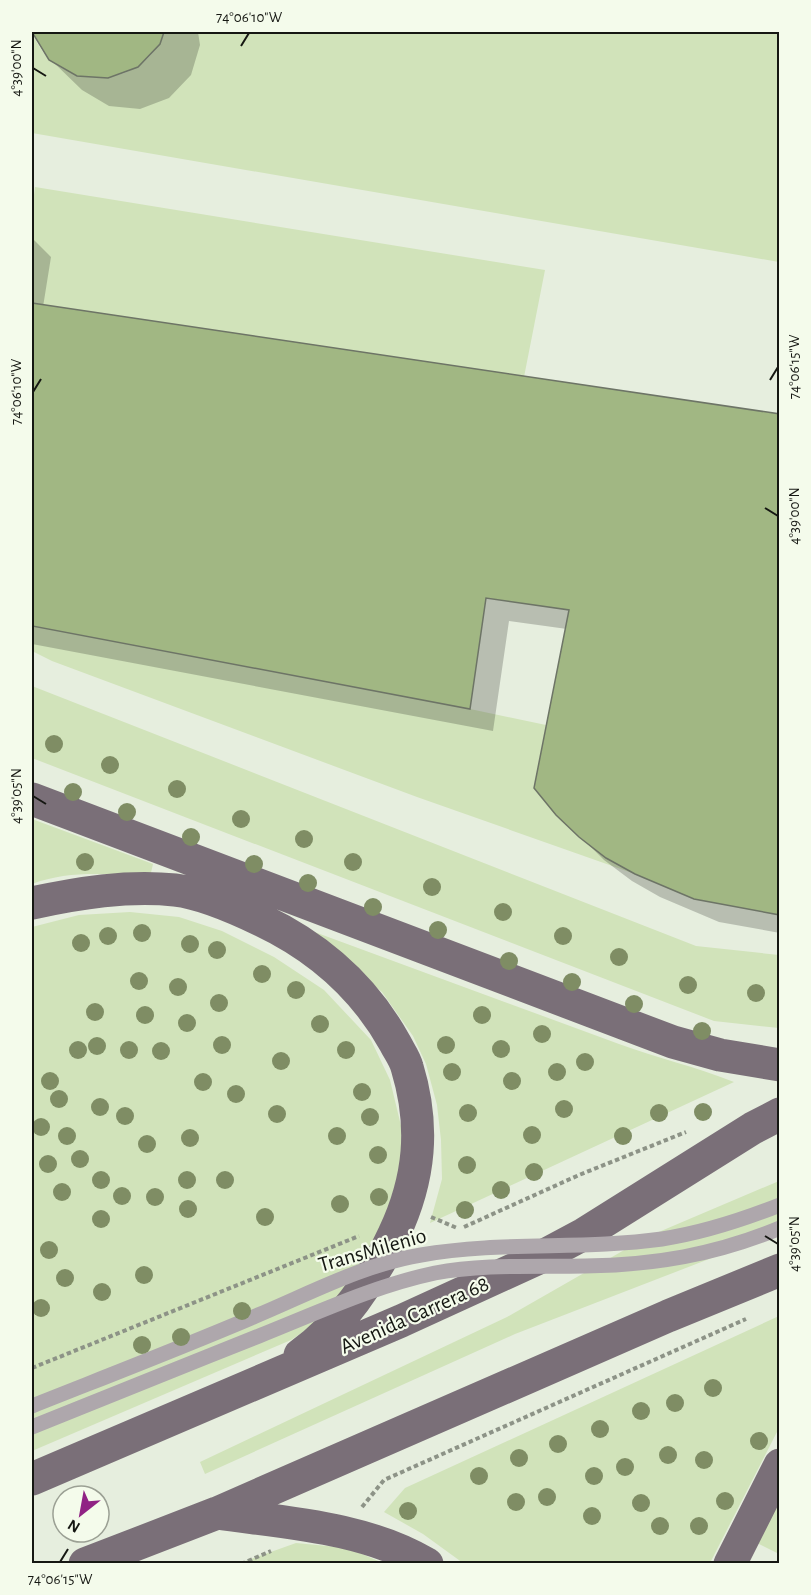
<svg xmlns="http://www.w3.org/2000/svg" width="811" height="1595" viewBox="0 0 811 1595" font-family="'Alegreya Sans',sans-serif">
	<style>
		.green { fill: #d1e3ba }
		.shadow { fill: #0003 }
		.building { fill: #a1b783; stroke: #6d7466; stroke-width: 1.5 }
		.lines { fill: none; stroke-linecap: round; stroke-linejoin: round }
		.path { stroke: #8d9387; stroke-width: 4; stroke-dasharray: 4.5 3; stroke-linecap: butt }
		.primary { stroke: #7a6f78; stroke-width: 33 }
		.service-bridge { stroke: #aea7ac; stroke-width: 15 }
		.tree { fill: #7f8d64 }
		.ticks { fill: none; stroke: #151712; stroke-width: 2 }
		.labels { text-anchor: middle; stroke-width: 4.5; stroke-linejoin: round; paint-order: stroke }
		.street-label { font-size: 22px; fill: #151712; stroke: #f4fbeb }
		.neatline { fill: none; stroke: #151712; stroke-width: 2 }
		.ticks-label { font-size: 15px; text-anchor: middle; fill: #151712 }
	</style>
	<rect width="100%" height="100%" fill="#e6eede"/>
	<path class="green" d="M 164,32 L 779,32 L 779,262 L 32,133 L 32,34 C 37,42 43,54 50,60 C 88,91 148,80 164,32 Z
		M 35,187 L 545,270 L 524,377 L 32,303 L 32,211 Z
		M 32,626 L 470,709 L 546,725 L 534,788 C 548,805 562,823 579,837 C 596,852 616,863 635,874 L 417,797 L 52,661 L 32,651 Z
		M 32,686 L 696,946 L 779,955 L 779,1028 L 714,1021 L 32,758 Z
		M 32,819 L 153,864 L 150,877 C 110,874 69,870 32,884 Z
		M 130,912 L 179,917 L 222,931 L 274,957 L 324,990 L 371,1040 L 390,1080 L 402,1130 L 400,1170 L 373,1254 L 321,1320 L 291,1340 L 32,1451 L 32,927 L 79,915 Z
		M 301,927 L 619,1044 C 657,1058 697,1067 734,1082 L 430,1223 L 442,1179 L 441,1140 L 437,1105 L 426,1064 L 413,1036 L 382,992 Z
		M 779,1181 L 779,1232 L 515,1334 L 205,1474 L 200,1462 L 507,1317 L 647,1237 Z
		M 779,1316 L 779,1428 L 710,1563 L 463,1563 L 423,1534 L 384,1512 L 405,1488 Z
		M 779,1499 L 779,1547 L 777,1553 L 757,1543 Z
		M 296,1543 L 348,1548 L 383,1563 L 237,1564 Z"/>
	<path class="shadow" d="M 32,32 L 198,32 L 200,45 L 191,75 L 169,98 L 140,109 L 109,106 L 82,90 L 50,59 Z
		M 32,238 L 51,257 L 43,307 L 780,416 L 780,933 L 719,922 L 660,897 L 632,881 L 604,860 L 557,813 L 567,629 L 509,621 L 493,731 L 32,644 Z"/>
	<path class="building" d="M 32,32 L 164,32 L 160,44 L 138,67 L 108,78 L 77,76 L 49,60 Z
		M 32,303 L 780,414 L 780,915 L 694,899 L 635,874 L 606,858 L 579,837 L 556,815 L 534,788 L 569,610 L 486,598 L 470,709 L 32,626 Z"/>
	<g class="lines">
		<path class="path" d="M 431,1217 L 457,1228
			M 464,1227 L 579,1175 L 686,1132
			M 32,1368 L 359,1236
			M 362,1507 L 384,1480 L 746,1319
			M 241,1564 L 271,1551"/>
		<path class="primary" d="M 32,799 L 673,1042 L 720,1055 L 780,1065
			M 32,903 C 79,893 127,885 175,890 C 202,893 236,908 261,920 C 318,947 364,987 395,1043 C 399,1051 405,1059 407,1067 C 425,1126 420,1179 394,1234 C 373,1279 341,1326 300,1355
			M 32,1479 L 401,1321 L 541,1257 L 584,1234 L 753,1128 L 780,1114
			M 217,1513 C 288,1523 364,1527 427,1564
			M 85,1564 L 217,1513 L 668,1316 L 780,1270
			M 730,1564 L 780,1465"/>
		<path class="service-bridge" d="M 32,1406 C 105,1377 178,1349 251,1318 C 307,1295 361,1265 421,1255 C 500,1241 582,1250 662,1239 C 702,1233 742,1220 780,1205
			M 32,1427 C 107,1397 183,1366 259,1336 C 317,1313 374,1286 435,1273 C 483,1264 535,1267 585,1266 C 654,1265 715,1255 780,1228"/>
	</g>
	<g class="tree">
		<circle cx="54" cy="744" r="9"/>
		<circle cx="110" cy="765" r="9"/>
		<circle cx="177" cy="789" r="9"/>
		<circle cx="73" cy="792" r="9"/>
		<circle cx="127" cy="812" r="9"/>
		<circle cx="241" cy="819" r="9"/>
		<circle cx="191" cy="837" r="9"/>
		<circle cx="304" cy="839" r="9"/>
		<circle cx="85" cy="862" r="9"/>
		<circle cx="353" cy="862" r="9"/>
		<circle cx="254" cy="864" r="9"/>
		<circle cx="308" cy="883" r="9"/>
		<circle cx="432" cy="887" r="9"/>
		<circle cx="373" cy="907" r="9"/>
		<circle cx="503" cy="912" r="9"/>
		<circle cx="438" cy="930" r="9"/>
		<circle cx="142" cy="933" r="9"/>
		<circle cx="108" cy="936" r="9"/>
		<circle cx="563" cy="936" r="9"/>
		<circle cx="81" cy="943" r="9"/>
		<circle cx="190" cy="944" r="9"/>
		<circle cx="217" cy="950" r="9"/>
		<circle cx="619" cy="957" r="9"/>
		<circle cx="509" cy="961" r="9"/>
		<circle cx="262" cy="974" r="9"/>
		<circle cx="139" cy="981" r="9"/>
		<circle cx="572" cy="982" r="9"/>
		<circle cx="688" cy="985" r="9"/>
		<circle cx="178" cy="987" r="9"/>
		<circle cx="296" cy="990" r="9"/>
		<circle cx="756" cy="993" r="9"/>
		<circle cx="219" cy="1003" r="9"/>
		<circle cx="634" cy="1004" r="9"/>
		<circle cx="95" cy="1012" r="9"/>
		<circle cx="145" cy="1015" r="9"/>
		<circle cx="482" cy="1015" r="9"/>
		<circle cx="187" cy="1023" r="9"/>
		<circle cx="320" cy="1024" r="9"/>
		<circle cx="702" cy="1031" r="9"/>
		<circle cx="542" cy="1034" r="9"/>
		<circle cx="222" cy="1045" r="9"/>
		<circle cx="446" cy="1045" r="9"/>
		<circle cx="97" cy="1046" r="9"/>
		<circle cx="501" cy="1049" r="9"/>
		<circle cx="78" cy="1050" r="9"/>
		<circle cx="129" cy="1050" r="9"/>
		<circle cx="346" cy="1050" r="9"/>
		<circle cx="161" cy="1051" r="9"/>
		<circle cx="281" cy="1061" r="9"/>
		<circle cx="585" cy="1062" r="9"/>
		<circle cx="452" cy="1072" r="9"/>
		<circle cx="557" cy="1072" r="9"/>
		<circle cx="50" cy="1081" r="9"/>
		<circle cx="512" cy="1081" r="9"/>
		<circle cx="203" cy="1082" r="9"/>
		<circle cx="362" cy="1092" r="9"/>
		<circle cx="236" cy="1094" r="9"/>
		<circle cx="59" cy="1099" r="9"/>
		<circle cx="100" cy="1107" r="9"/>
		<circle cx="564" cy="1109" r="9"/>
		<circle cx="703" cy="1112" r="9"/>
		<circle cx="468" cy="1113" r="9"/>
		<circle cx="659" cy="1113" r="9"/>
		<circle cx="277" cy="1114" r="9"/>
		<circle cx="125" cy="1116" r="9"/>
		<circle cx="370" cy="1117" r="9"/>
		<circle cx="41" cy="1127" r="9"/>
		<circle cx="532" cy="1135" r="9"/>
		<circle cx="67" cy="1136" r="9"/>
		<circle cx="337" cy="1136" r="9"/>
		<circle cx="623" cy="1136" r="9"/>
		<circle cx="190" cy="1138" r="9"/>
		<circle cx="147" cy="1144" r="9"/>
		<circle cx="378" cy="1155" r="9"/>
		<circle cx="80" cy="1159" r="9"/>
		<circle cx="48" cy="1164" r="9"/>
		<circle cx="467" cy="1165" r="9"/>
		<circle cx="534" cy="1172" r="9"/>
		<circle cx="101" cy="1180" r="9"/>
		<circle cx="187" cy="1180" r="9"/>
		<circle cx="225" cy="1180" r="9"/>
		<circle cx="501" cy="1190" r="9"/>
		<circle cx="62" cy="1192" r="9"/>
		<circle cx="122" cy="1196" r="9"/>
		<circle cx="155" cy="1197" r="9"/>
		<circle cx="379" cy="1197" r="9"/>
		<circle cx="340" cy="1204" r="9"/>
		<circle cx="188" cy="1209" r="9"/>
		<circle cx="465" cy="1210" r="9"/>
		<circle cx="265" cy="1217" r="9"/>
		<circle cx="101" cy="1219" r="9"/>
		<circle cx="49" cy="1250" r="9"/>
		<circle cx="144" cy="1275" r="9"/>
		<circle cx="65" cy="1278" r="9"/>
		<circle cx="102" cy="1292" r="9"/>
		<circle cx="41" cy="1308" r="9"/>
		<circle cx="242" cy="1311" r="9"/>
		<circle cx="181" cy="1337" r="9"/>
		<circle cx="142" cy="1345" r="9"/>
		<circle cx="713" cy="1388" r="9"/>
		<circle cx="675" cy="1403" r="9"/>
		<circle cx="641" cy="1411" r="9"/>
		<circle cx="600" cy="1429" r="9"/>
		<circle cx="759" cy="1441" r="9"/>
		<circle cx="558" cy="1444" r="9"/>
		<circle cx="668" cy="1455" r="9"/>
		<circle cx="519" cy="1458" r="9"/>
		<circle cx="704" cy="1460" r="9"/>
		<circle cx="625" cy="1467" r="9"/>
		<circle cx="479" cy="1476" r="9"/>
		<circle cx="594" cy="1476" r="9"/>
		<circle cx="547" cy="1497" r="9"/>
		<circle cx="725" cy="1501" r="9"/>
		<circle cx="516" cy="1502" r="9"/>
		<circle cx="641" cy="1503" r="9"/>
		<circle cx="408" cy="1511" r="9"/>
		<circle cx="592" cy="1516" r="9"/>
		<circle cx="660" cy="1526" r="9"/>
		<circle cx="699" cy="1526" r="9"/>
	</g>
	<path class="ticks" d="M 241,46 L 249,33M 33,68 L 46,76M 770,380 L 778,367M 33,392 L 41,379M 765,508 L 778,516M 33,796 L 46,804M 765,1236 L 778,1244M 60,1562 L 68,1549"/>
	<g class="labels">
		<g class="street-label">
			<text transform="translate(372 1249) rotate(-16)" y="8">TransMilenio</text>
			<text transform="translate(414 1314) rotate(-24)" y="8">Avenida Carrera 68</text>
		</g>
	</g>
	<rect width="811" height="1595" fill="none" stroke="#f4fbeb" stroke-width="66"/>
	<g transform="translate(81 1514) rotate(211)"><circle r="28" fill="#f4fbeb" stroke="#9ba094" stroke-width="1.5"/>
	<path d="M0-4.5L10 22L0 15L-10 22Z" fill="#902284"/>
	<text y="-9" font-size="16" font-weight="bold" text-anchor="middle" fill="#151712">N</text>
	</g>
	<rect x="33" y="33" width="745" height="1529" class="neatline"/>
	<g class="ticks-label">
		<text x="249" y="22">74°06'10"W</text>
		<text transform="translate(16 68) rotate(-90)" y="5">4°39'00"N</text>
		<text transform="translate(794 367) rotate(-90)" y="5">74°06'15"W</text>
		<text transform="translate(16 392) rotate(-90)" y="5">74°06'10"W</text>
		<text transform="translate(794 516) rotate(-90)" y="5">4°39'00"N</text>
		<text transform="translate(16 796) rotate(-90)" y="5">4°39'05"N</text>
		<text transform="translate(794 1244) rotate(-90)" y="5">4°39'05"N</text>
		<text x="60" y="1584">74°06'15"W</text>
	</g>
</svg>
